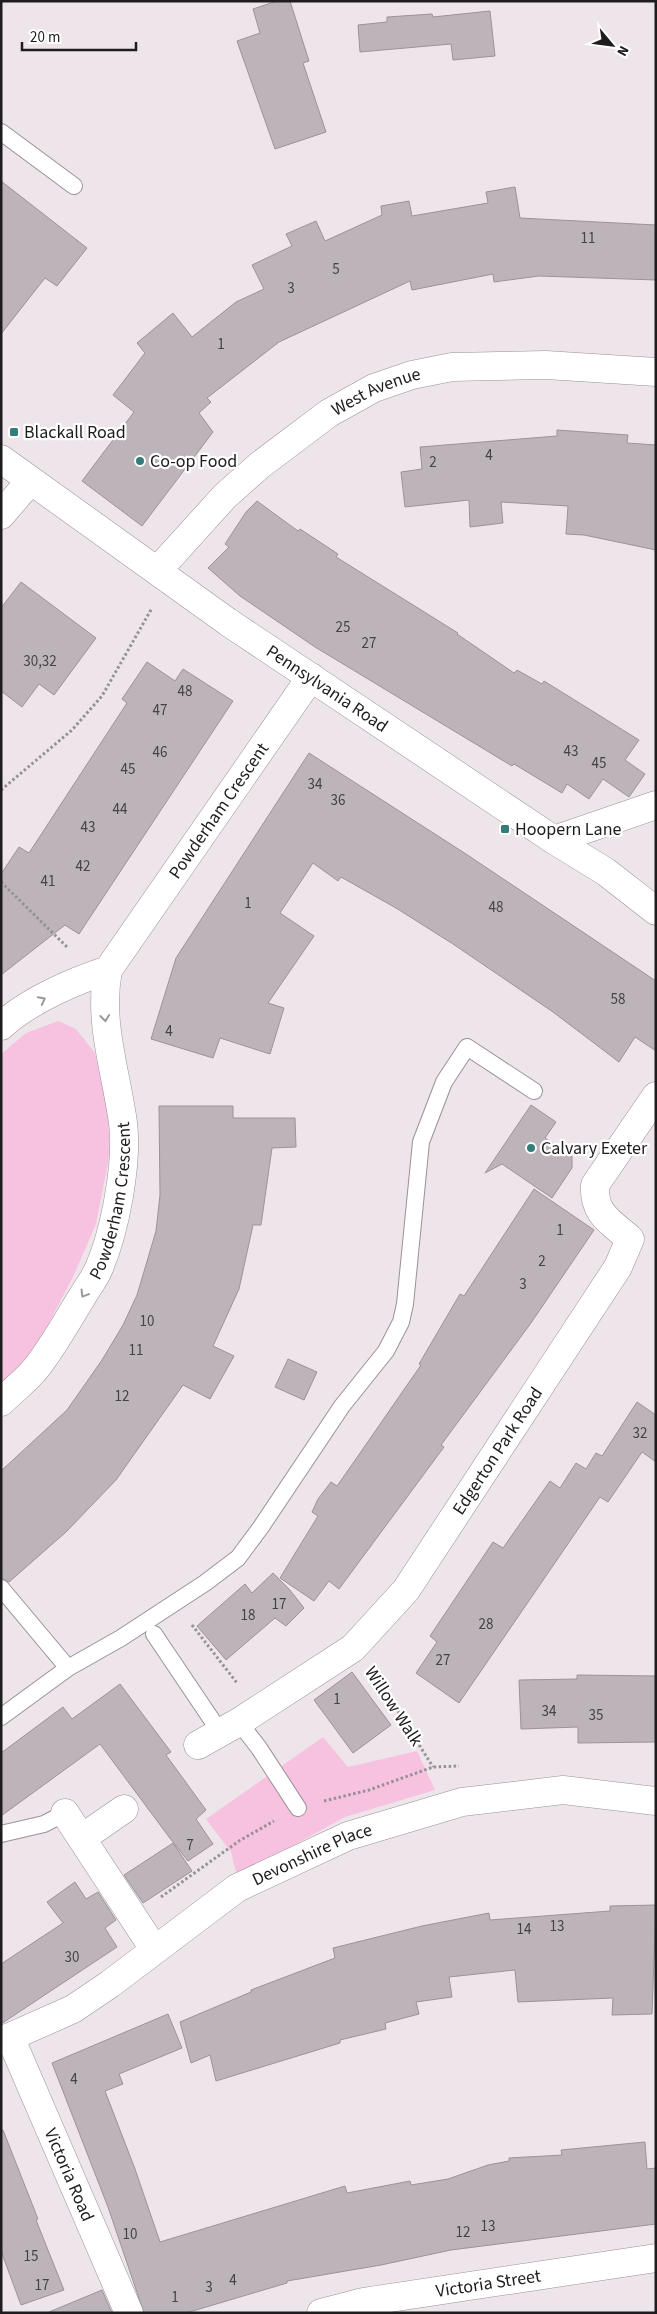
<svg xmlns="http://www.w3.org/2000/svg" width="657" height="2314" viewBox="0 0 657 2314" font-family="'Source Sans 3',sans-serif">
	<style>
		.green { fill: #f7c2e0 }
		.building { fill: #bdb4b9; stroke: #9c9398 }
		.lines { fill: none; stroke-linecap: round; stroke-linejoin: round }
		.lane-casing { stroke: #9a9196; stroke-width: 18 }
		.street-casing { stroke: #9a9196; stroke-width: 29 }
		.path { stroke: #979094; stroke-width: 3; stroke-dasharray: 2.5 2.5; stroke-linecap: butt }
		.lane { stroke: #fff; stroke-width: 16 }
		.street { stroke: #fff; stroke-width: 28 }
		.oneway { stroke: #9a999a }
		.poi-dot { fill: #347d7b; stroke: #fff; stroke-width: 2 }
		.labels { text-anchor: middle; stroke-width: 4.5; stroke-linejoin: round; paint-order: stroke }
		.number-label { font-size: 15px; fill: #464245 }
		.street-label { font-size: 18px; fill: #1f1c1e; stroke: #fff }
		.poi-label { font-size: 18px; fill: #1f1c1e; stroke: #fff; text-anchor: start }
	</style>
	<rect width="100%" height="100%" fill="#eee5ea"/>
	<path class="green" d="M 58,1021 L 76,1029 L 95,1053 L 108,1112 L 110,1152 L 96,1224 L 73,1277 L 40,1340 L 17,1370 L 1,1384 L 1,1054 L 26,1033 Z
		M 323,1737 L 348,1767 L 417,1751 L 435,1790 L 345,1817 L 256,1866 L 236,1872 L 231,1852 L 206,1819 Z"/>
	<path class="building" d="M 277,1 L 290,1 L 309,61 L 303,63 L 326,132 L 275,149 L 237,41 L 260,33 L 253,9 Z
		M 490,11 L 495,56 L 453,60 L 451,44 L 360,52 L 358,25 L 387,22 L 387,17 L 432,14 L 433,17 Z
		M 1,181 L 87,248 L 57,286 L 45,278 L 1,334 Z
		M 515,187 L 520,218 L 656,225 L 656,280 L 539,276 L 494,282 L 493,274 L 412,290 L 410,281 L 279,342 L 207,398 L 211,402 L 199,413 L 213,432 L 142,526 L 82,481 L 134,412 L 113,395 L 145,353 L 137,343 L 173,313 L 192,337 L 236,302 L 264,289 L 252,265 L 292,246 L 286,234 L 316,221 L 325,241 L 382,215 L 381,206 L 409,201 L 412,216 L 488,203 L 486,192 Z
		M 557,430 L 628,435 L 627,443 L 656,445 L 656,550 L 584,535 L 566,534 L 568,506 L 501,502 L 503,523 L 470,527 L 469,500 L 405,507 L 401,472 L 422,469 L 420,447 L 557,436 Z
		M 257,501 L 298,531 L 300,529 L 338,554 L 336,557 L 458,633 L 457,634 L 514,673 L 517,670 L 542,684 L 544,681 L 639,740 L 625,760 L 645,774 L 629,797 L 603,779 L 589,799 L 567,784 L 562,793 L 514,764 L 512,766 L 315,647 L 240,596 L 208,568 L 229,547 L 225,544 L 246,512 Z
		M 21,582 L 96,638 L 54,695 L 39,684 L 22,707 L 1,691 L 1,608 Z
		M 147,662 L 175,681 L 183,669 L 233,701 L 79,934 L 65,925 L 1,975 L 1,874 L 19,847 L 29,853 L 127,703 L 122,699 Z
		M 309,753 L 466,854 L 656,981 L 656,1051 L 635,1037 L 619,1062 L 553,1012 L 453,944 L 396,908 L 341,877 L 338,881 L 313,863 L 280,913 L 314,936 L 268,1003 L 284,1008 L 270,1054 L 220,1038 L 213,1058 L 151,1039 L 176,958 Z
		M 531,1105 L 556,1122 L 545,1138 L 572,1156 L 572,1168 L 552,1198 L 502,1164 L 485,1173 Z
		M 159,1106 L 233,1106 L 233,1118 L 295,1118 L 296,1147 L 272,1148 L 261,1225 L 253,1225 L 239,1289 L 213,1346 L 234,1356 L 210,1399 L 183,1385 L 116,1480 L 66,1532 L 9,1582 L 1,1578 L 1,1471 L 67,1410 L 102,1360 L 123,1325 L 137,1295 L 156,1231 L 160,1195 Z
		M 534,1189 L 594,1230 L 531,1323 L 441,1445 L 444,1447 L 339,1589 L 329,1581 L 314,1601 L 280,1578 L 318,1516 L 312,1512 L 318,1499 L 331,1482 L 337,1486 L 358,1456 L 421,1365 L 419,1364 L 460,1294 L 464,1296 Z
		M 288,1359 L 317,1372 L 304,1400 L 275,1387 Z
		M 637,1402 L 656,1415 L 656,1462 L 642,1452 L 608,1502 L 600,1497 L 459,1703 L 416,1673 L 437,1642 L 430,1636 L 493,1542 L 503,1548 L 550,1481 L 560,1488 L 576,1463 L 586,1469 L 596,1453 L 602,1456 Z
		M 273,1573 L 289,1589 L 304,1608 L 286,1626 L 275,1618 L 226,1660 L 197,1626 L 245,1584 L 252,1593 Z
		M 352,1672 L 391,1725 L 353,1753 L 314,1700 Z
		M 577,1675 L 656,1676 L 656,1742 L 578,1743 L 578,1727 L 521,1729 L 519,1680 L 577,1679 Z
		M 120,1684 L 171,1752 L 166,1755 L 206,1810 L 196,1819 L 213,1844 L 188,1861 L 169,1837 L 100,1744 L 1,1816 L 1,1753 L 63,1707 L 72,1719 Z
		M 173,1843 L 192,1871 L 143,1903 L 124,1875 Z
		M 75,1882 L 86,1899 L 98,1892 L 116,1920 L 105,1928 L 117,1947 L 1,2024 L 1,1964 L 63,1923 L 47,1902 Z
		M 656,1905 L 652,2014 L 612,2015 L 613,1998 L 518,2002 L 515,1970 L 449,1977 L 452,1997 L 416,2002 L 419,2014 L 385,2023 L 386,2029 L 340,2040 L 340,2043 L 216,2081 L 210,2055 L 191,2063 L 180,2022 L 251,1992 L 251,1990 L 335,1958 L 333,1948 L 422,1926 L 489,1913 L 490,1920 L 610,1911 L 610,1906 Z
		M 168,2014 L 182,2048 L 119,2074 L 123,2084 L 105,2091 L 135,2169 L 160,2242 L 345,2186 L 347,2193 L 410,2181 L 411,2185 L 448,2179 L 488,2165 L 509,2161 L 509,2158 L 562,2155 L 561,2150 L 645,2142 L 647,2169 L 656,2168 L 656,2224 L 451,2250 L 381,2265 L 287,2281 L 287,2283 L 186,2313 L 144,2313 L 108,2207 L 52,2063 Z
		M 1,2130 L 3,2130 L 38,2219 L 36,2220 L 64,2290 L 21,2305 L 1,2251 Z
		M 102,2290 L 112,2313 L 49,2313 L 49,2312 Z"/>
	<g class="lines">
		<defs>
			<path id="lane" d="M 1,132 L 74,186
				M 1,1588 L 68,1668
				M 154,1634 L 220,1732
				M 1,1717 L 68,1668 L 121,1638 L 205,1583 L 238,1558 L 261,1527 L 342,1406 L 386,1351 L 401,1322 L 405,1304 L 421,1142 L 444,1082 L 467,1047 L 534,1091
				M 239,1722 L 259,1748 L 298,1808
				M 1,1834 L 44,1824 L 65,1813"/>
			<g id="street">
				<path id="s1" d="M 1,459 L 228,622 L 554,840 L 606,872 L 656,911"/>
				<path d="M 1,515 L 30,481"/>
				<path id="s2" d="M 158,570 L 225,496 L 260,465 L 329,413 L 374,388 L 412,375 L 452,367 L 546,365 L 656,372"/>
				<path d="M 554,840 L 656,805"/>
				<path d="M 1,1026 C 28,1001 74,981 108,970"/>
				<path id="s3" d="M 1,1402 C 13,1390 27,1380 37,1367 C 54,1345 67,1321 82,1297 C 87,1288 95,1278 99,1268 C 115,1231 128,1163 123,1123 C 116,1071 98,1022 108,970 L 311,677"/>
				<path id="s4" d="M 198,1745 L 239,1722 L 353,1648 L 406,1590 L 618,1267 L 630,1239 C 611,1222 593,1214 595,1185 L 656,1096"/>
				<path d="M 65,1813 L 154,1949"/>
				<path d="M 82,1838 L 124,1809"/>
				<path id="s5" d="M 10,2037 L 129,2313"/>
				<path id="s6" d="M 1,2041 L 73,2009 L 110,1984 L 237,1888 L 348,1836 L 462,1802 L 563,1790 L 656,1801"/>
				<path id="s7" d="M 321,2313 L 363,2302 L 656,2258"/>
			</g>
		</defs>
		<use href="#lane" class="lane-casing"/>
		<use href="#street" class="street-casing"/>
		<path class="path" d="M 1,790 L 72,730 L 102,696 L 152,608
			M 1,882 L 68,948
			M 192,1625 L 237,1683
			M 374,1673 L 433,1767
			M 324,1801 L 369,1790 L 433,1767 L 459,1766
			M 161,1897 L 239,1841 L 274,1821"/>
		<use href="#lane" class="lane"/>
		<use href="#street" class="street"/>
	</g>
	<defs><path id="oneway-chevron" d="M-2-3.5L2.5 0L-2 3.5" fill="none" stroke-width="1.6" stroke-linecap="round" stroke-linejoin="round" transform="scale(1.25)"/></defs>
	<g class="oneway">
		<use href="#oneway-chevron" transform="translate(42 1000) rotate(-27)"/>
		<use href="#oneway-chevron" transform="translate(105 1018) rotate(84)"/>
		<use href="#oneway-chevron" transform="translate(84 1294) rotate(121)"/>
	</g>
	<g class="poi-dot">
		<rect x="9" y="427" width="10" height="10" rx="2.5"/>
		<circle cx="140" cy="461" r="5"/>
		<rect x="500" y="824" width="10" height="10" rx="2.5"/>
		<circle cx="531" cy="1148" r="5"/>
	</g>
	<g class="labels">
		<g class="number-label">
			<text x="588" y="243">11</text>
			<text x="336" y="274">5</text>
			<text x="291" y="293">3</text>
			<text x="221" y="349">1</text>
			<text x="489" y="460">4</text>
			<text x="433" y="467">2</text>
			<text x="343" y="632">25</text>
			<text x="369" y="648">27</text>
			<text x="40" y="666">30,32</text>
			<text x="185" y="696">48</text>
			<text x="160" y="715">47</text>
			<text x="571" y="756">43</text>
			<text x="160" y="757">46</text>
			<text x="599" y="768">45</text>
			<text x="128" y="774">45</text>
			<text x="315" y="789">34</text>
			<text x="338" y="805">36</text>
			<text x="120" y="814">44</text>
			<text x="88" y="832">43</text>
			<text x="83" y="871">42</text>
			<text x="48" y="886">41</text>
			<text x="248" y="908">1</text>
			<text x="496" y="912">48</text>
			<text x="618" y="1004">58</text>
			<text x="169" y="1036">4</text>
			<text x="560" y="1235">1</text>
			<text x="542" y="1266">2</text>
			<text x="523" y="1289">3</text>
			<text x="147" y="1326">10</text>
			<text x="136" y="1355">11</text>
			<text x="122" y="1401">12</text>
			<text x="640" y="1438">32</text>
			<text x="279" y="1609">17</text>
			<text x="248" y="1620">18</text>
			<text x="486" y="1629">28</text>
			<text x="443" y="1665">27</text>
			<text x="337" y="1704">1</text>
			<text x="549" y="1716">34</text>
			<text x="596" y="1720">35</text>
			<text x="190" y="1850">7</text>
			<text x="557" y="1931">13</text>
			<text x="524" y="1934">14</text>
			<text x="72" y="1962">30</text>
			<text x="74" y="2084">4</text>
			<text x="488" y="2231">13</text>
			<text x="463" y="2237">12</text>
			<text x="130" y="2239">10</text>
			<text x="31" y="2261">15</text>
			<text x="233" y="2285">4</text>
			<text x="42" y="2290">17</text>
			<text x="209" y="2292">3</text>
			<text x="175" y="2302">1</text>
		</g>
		<g class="street-label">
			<text dy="6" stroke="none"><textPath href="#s2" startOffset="285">West Avenue</textPath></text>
			<text dy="6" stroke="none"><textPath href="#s1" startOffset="399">Pennsylvania Road</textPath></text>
			<text dy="6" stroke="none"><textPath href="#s3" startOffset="664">Powderham Crescent</textPath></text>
			<text dy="6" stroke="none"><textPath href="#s3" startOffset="236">Powderham Crescent</textPath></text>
			<text dy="6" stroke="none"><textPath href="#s4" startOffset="428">Edgerton Park Road</textPath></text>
			<text transform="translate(394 1706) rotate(57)" y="6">Willow Walk</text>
			<text dy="6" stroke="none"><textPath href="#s6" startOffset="365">Devonshire Place</textPath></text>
			<text dy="6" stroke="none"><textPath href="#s5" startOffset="150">Victoria Road</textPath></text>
			<text dy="6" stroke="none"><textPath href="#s7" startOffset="170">Victoria Street</textPath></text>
		</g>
		<g class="poi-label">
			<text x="24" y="438">Blackall Road</text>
			<text x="150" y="467">Co-op Food</text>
			<text x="515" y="835">Hoopern Lane</text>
			<text x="541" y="1154">Calvary Exeter</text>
		</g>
	</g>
	<rect width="657" height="2314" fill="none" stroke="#1f1c1e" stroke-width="5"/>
	<g transform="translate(612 45) rotate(119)" stroke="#ffffff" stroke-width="4" paint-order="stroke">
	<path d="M0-4L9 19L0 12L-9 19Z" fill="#1f1c1e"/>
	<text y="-8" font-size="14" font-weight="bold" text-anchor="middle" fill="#1f1c1e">N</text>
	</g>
	<path d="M22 42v8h114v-8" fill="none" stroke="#1f1c1e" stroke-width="2.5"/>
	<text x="30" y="42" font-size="15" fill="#1f1c1e" stroke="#ffffff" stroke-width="4" paint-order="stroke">20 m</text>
</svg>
